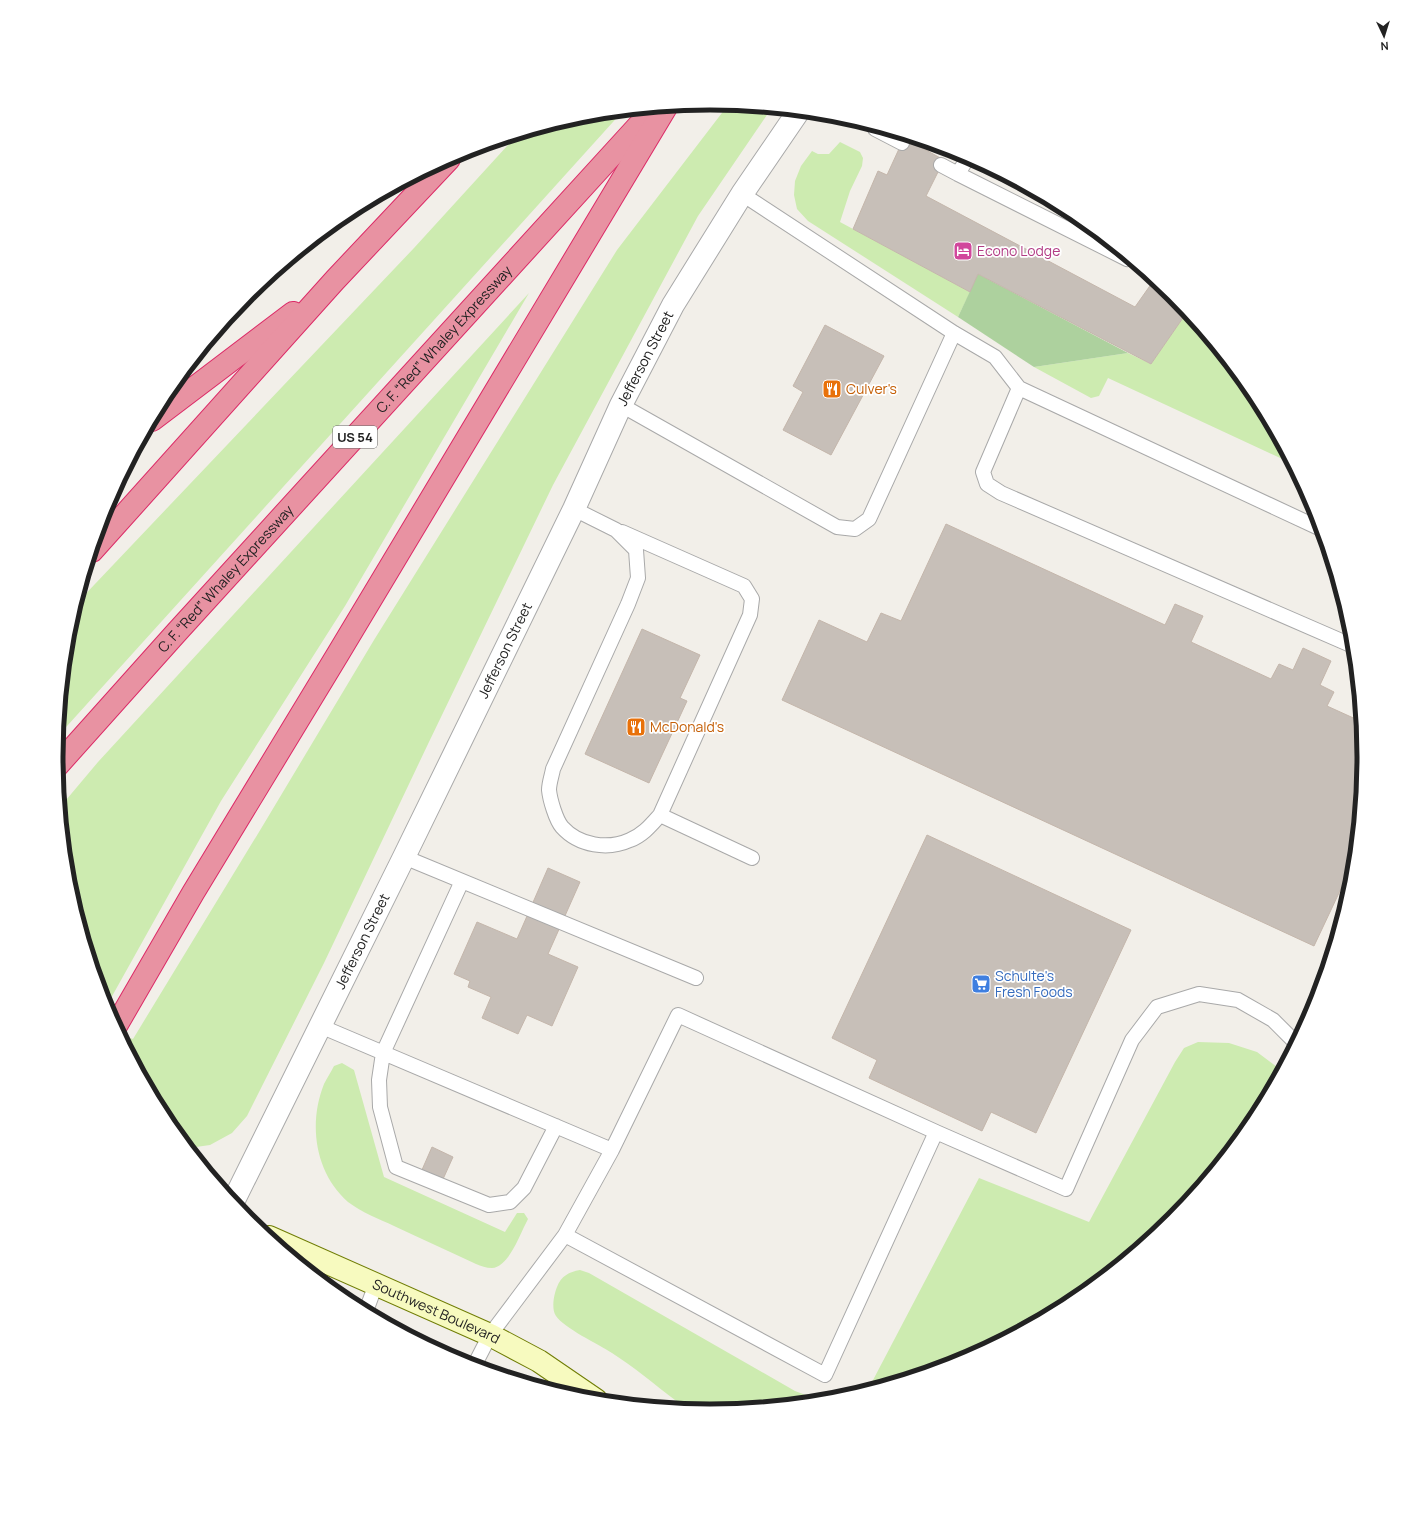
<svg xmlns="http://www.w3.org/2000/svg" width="1420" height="1514" viewBox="0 0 1420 1514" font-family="Manrope,sans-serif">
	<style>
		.grass { fill: #cdebb0 }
		.forest { fill: #add19e }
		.building { fill: #c7bfb8; stroke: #c4b6ab }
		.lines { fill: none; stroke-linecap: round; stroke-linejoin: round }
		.service-casing { stroke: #a9a9a9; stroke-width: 16 }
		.tertiary-casing { stroke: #a9a9a9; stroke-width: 24 }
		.secondary-casing { stroke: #707d05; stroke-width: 24 }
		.motorway-casing { stroke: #dc2a67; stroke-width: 24 }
		.service { stroke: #fff; stroke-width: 14 }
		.tertiary { stroke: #fff; stroke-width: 22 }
		.secondary { stroke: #f7fabf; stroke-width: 22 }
		.motorway { stroke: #e892a2; stroke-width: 22 }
		.labels { text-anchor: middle; stroke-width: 3.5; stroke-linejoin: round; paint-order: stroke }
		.shield { fill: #fff; stroke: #646464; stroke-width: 1 }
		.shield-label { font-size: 13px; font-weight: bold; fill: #222 }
		.hotel-label { font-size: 14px; fill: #b23c85; stroke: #fff; text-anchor: start }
		.street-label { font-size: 14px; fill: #222; stroke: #fff }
		.food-label { font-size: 14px; fill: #c56008; stroke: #fff; text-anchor: start }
		.shop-label { font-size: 14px; fill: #366cbe; stroke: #fff; text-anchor: start }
		.rim { fill: none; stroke: #222; stroke-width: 5 }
	</style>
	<rect width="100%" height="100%" fill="#f2efe9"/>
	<path class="grass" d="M 728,105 L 771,109 L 698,216 L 553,485 L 428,744 L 324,963 L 247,1116 L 232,1133 L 210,1145 L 189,1148 L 166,1120 L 125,1044 L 127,1037 L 133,1039 L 262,827 L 374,640 L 617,250 Z
		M 622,112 L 58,736 L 69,629 L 76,604 L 414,248 L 517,135 L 583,116 Z
		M 840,142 L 860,152 L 863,158 L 862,166 L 850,191 L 840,222 L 970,292 L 958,317 L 808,221 L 797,209 L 794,195 L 795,181 L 801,166 L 812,151 L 818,154 L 829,154 Z
		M 299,252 L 300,254 L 219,329 L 248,294 Z
		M 529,293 L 345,606 L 221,801 L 106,1007 L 69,884 L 61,806 L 98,762 Z
		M 1187,312 L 1215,346 L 1214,348 L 1220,353 L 1254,394 L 1291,463 L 1108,378 L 1099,396 L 1091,398 L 1034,367 L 1128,353 L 1151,364 Z
		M 1198,1042 L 1229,1043 L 1257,1052 L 1281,1070 L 1254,1121 L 1172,1220 L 1073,1301 L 960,1361 L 867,1390 L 872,1382 L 979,1178 L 1089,1222 L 1175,1062 L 1184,1048 Z
		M 342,1063 L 354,1070 L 384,1177 L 505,1232 L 517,1213 L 524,1213 L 528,1219 L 525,1225 C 519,1237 508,1267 492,1268 C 486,1268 481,1266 476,1264 C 449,1251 421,1239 394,1226 C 379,1219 361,1212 348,1202 C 315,1173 308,1124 324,1084 C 327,1078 331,1072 334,1066 Z
		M 580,1270 L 589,1273 L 795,1391 L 819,1400 L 710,1411 L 684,1408 L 675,1400 C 654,1384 634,1367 612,1353 C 598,1344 564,1328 556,1316 C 551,1309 554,1294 557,1287 C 561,1276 569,1272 580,1270 Z"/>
	<path class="forest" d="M 978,274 L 1128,353 L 1034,367 L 958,317 Z"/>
	<path class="building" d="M 904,138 L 944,160 L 926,196 L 1135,307 L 1154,280 L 1173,295 L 1187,312 L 1151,364 L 978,274 L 970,292 L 853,229 L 878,171 L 887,175 Z
		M 825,325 L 884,356 L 831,455 L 783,430 L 803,392 L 793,386 Z
		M 946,524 L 1165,625 L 1175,604 L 1203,616 L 1191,642 L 1271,679 L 1279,664 L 1293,670 L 1303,648 L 1331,661 L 1320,685 L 1334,692 L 1327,706 L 1360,721 L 1364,757 L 1354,861 L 1314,946 L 782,700 L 819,620 L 867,642 L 881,613 L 901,621 Z
		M 642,629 L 700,655 L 680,698 L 687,701 L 649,783 L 585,754 Z
		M 927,835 L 1131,930 L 1036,1133 L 991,1112 L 982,1131 L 869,1078 L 877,1060 L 832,1038 Z
		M 548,868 L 580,882 L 548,954 L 578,967 L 552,1026 L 527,1015 L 518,1034 L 482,1018 L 491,997 L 468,987 L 470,981 L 454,974 L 477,922 L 517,939 Z
		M 432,1147 L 453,1157 L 439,1188 L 418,1179 Z"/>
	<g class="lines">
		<defs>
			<path id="service" d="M 875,129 L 902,143
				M 968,157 L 958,174 L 1127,259 L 1128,258
				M 941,165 L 958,174
				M 742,194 L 954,333 L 995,357 L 1019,388
				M 621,405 L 837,527 L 855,529 L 869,519 L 954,333
				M 574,509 L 616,530 L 636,550 L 638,578 L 628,604 L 553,769 C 552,775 549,783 549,790 C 550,800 556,820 562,827 C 579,846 608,850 630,840 C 643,835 651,825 660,815 L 752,858
				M 1321,529 L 1019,388 L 983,472 L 987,484 L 1001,493 L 1353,646
				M 622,532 L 744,586 L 752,599 L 750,615 L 660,815
				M 404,857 L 696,978
				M 462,881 L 383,1053 L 379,1080 L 380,1107 L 396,1167 L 489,1205 L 510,1202 L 524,1188 L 556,1126
				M 320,1026 L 612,1150
				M 565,1235 L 612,1150 L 678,1015 L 936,1132
				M 366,1311 L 376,1284
				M 474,1366 L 490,1335 L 565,1235 L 825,1375 L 936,1132 L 1066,1189 L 1132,1040 L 1157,1007 L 1199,994 L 1238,1000 L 1273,1020 L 1295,1042"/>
			<g id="tertiary">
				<path id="s1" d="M 233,1202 L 404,857 L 574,509 L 621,405 L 673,305 L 742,194 L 798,112"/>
			</g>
			<g id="secondary">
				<path id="s2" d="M 269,1237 L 490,1335 L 539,1361 L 596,1400"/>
			</g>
			<g id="motorway">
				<path d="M 152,420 L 293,313"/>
				<path d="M 92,551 L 335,280 L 449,159"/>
				<path id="s3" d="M 57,766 L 176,633 L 652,111"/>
				<path d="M 116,1026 L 193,893 L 338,654 L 666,107"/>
			</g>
		</defs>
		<use href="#service" class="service-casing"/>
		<use href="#tertiary" class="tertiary-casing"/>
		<use href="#secondary" class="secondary-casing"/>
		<use href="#motorway" class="motorway-casing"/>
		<use href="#service" class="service"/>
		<use href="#tertiary" class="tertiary"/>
		<use href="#secondary" class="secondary"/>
		<use href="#motorway" class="motorway"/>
	</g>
	<defs>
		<symbol id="hotel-square" viewBox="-11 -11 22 22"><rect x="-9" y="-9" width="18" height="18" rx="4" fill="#d1479c" stroke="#fff"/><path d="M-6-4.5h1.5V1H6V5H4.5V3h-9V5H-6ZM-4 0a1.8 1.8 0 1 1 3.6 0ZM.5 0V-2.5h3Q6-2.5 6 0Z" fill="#fff"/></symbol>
		<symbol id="restaurant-square" viewBox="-11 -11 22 22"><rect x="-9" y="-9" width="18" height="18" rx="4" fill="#e8710a" stroke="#fff"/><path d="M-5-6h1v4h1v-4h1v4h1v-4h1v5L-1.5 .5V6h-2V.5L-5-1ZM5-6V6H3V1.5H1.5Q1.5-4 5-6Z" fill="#fff"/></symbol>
		<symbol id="supermarket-square" viewBox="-11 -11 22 22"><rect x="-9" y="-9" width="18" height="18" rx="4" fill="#3f7fe0" stroke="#fff"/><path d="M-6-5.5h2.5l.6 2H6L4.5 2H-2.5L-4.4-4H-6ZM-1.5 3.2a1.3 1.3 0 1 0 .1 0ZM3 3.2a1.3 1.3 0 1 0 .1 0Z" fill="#fff"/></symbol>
	</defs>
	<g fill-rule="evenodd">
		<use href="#hotel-square" x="952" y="240" width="22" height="22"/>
		<use href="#restaurant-square" x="821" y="378" width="22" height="22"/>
		<use href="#restaurant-square" x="625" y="716" width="22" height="22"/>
		<use href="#supermarket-square" x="970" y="973" width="22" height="22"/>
	</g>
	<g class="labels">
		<rect class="shield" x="333" y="426" width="44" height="22" rx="3"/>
		<g class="shield-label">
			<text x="355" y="442">US 54</text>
		</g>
		<g class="hotel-label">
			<text x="977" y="256">Econo Lodge</text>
		</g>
		<g class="street-label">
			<text dy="5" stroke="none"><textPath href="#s3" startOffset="576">C. F. “Red” Whaley Expressway</textPath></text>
			<text dy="5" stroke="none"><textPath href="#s1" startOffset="939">Jefferson Street</textPath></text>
			<text dy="5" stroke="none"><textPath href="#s3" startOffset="252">C. F. “Red” Whaley Expressway</textPath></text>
			<text dy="5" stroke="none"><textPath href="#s1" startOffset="615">Jefferson Street</textPath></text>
			<text dy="5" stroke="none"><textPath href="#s1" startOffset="291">Jefferson Street</textPath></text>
			<text dy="5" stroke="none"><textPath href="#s2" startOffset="183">Southwest Boulevard</textPath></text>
		</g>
		<g class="food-label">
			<text x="846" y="394">Culver's</text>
			<text x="650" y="732">McDonald's</text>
		</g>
		<g class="shop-label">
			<text x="995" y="981">Schulte's<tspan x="995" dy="16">Fresh Foods</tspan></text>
		</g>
	</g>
	<path d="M0 0H1420V1514H0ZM63 757a647 647 0 1 1 1294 0a647 647 0 1 1-1294 0Z" fill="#fff" fill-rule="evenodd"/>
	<path class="rim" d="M63 757a647 647 0 1 1 1294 0a647 647 0 1 1-1294 0Z"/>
	<g transform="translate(1384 36) rotate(176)" stroke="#ffffff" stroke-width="3" paint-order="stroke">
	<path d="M0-3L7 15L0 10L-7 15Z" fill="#222222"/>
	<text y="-6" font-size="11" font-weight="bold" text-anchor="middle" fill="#222222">N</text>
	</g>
</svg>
